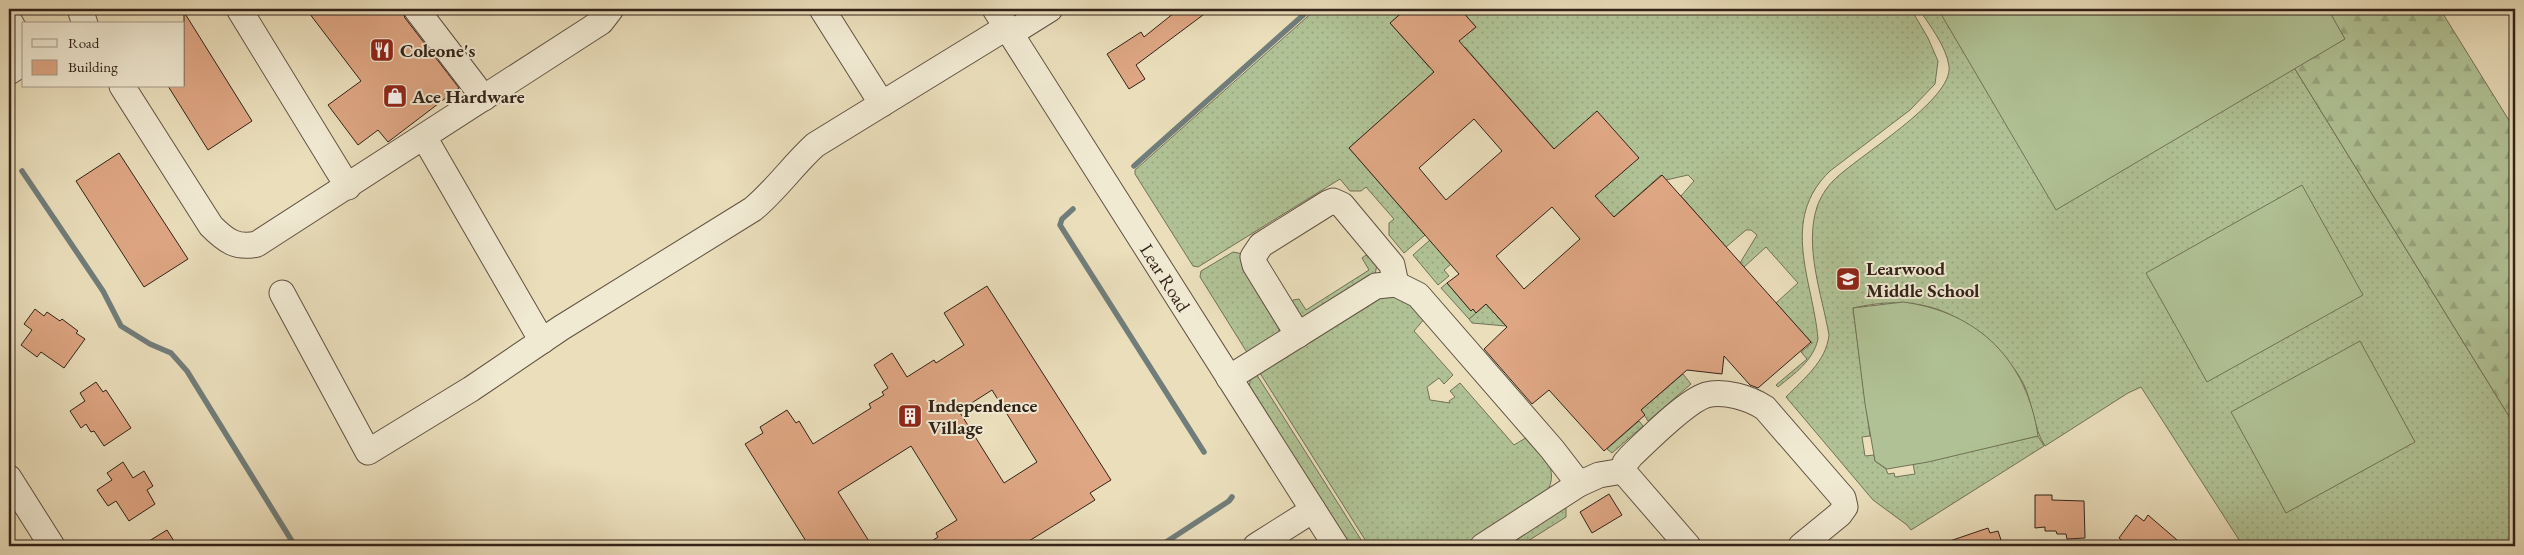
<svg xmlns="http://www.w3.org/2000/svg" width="2524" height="555" viewBox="0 0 2524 555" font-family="'EB Garamond',serif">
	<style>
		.grass { fill: url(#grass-dots); stroke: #717257 }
		.forest { fill: url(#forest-firs); stroke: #717257 }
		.garden { fill: #b0c295; stroke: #717257 }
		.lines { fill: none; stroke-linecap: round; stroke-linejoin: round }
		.stream { stroke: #717d7a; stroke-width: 5.5 }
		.building { fill: #dea683; stroke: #322219; fill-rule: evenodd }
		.minor-casing { stroke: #605142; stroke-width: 27 }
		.minor { stroke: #f1ead3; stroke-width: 25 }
		.labels { text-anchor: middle; stroke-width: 4; stroke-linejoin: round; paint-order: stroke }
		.poi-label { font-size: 19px; font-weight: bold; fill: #322219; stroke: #f1ead3; text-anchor: start }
		.street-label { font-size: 19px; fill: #322219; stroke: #f1ead3 }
	</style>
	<defs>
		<pattern id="grass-dots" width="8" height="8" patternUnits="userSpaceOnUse" patternTransform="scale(1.25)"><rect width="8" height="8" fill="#b0c295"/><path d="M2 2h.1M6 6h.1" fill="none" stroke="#98a680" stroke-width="1.8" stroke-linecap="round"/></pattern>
		<pattern id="forest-firs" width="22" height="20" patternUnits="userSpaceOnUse" patternTransform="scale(1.25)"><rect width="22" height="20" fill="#b0c295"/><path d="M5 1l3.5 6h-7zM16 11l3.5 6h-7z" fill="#98a680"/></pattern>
	</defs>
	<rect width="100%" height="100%" fill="#eadebb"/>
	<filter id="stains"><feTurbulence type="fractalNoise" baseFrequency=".004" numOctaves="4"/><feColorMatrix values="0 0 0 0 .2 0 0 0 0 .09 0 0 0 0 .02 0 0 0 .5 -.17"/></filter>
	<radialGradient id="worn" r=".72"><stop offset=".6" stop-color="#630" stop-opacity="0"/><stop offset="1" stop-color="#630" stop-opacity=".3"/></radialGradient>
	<path class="grass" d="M 1316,9 L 1406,9 L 1390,23 L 1429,67 L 1431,66 L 1435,71 L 1349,148 L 1425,235 L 1404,253 L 1389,235 L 1389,223 L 1394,219 L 1366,187 L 1361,191 L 1350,191 L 1340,179 L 1198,267 L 1193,266 L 1135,174 L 1135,170 Z
		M 1460,9 L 1911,9 L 1928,38 L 1938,61 L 1935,84 L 1910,110 L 1830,171 C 1779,220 1813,280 1818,339 C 1813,361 1795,373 1778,387 L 1776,385 L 1807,359 L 1801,352 L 1812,343 L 1776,303 L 1798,283 L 1766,247 L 1744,267 L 1740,263 L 1757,235 L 1751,230 L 1746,230 L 1726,247 L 1681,196 L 1694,181 L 1688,175 L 1666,180 L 1661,175 L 1609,221 L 1595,196 L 1638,158 L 1563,159 L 1465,47 L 1463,49 L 1457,42 L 1476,27 Z
		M 1919,9 L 2258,9 L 2515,426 L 2515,546 L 2243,546 L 2141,387 L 2128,393 L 2045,446 C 2033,428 2033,404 2024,385 C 2017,370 2007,360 1996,349 C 1954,305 1911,295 1853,308 L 1870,436 L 1862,437 L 1865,456 L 1874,455 L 1875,461 L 1886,469 L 1888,474 L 1894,473 L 1895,477 L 1915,474 L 1913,464 L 2038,436 L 2044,446 L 1911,530 L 1907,525 L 1873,500 L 1786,397 C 1804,378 1826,362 1829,335 C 1822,295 1804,247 1817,207 C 1820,198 1826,188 1833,181 C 1856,157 1954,100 1949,66 C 1946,46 1930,26 1919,9 Z
		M 1430,240 L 1451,264 L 1444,270 L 1449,276 L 1438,285 L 1413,255 Z
		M 1233,252 L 1243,254 L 1279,327 L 1279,333 L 1248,354 L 1200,277 L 1201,271 Z
		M 1366,255 L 1377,264 L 1375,275 L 1304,317 L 1299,316 L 1292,304 L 1293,300 L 1299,299 L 1306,310 L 1369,270 L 1362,258 Z
		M 1375,296 L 1402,296 L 1425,318 L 1414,331 L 1453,375 L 1444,384 L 1439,378 L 1427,387 L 1430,400 L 1450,403 L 1449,401 L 1455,397 L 1450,391 L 1460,383 L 1514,445 L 1529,436 C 1542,453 1560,469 1547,492 L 1466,546 L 1369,546 L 1258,370 Z
		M 1486,304 L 1506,326 L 1472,323 L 1469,319 Z
		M 1255,372 L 1365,546 L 1350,546 L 1249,387 L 1251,377 Z
		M 1683,374 L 1691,384 L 1648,421 L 1641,410 Z
		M 1639,421 L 1643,426 L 1612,453 L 1607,449 Z
		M 1566,506 L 1566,517 L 1520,546 L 1500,546 Z"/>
	<path class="forest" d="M 2258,9 L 2440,9 L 2515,130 L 2515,426 Z"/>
	<path class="garden" d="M 1938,9 L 2328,9 L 2345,39 L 2056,210 Z
		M 2302,185 L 2363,295 L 2207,382 L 2146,273 Z
		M 1447,283 L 1471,311 L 1473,309 L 1476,313 L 1469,319 L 1441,288 Z
		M 1903,302 C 1979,312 2027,361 2038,436 L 1928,462 L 1887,469 L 1875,461 L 1865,404 L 1853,308 Z
		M 2360,341 L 2415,442 L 2286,513 L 2231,412 Z"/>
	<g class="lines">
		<path class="stream" d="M 1134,166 L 1310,9
			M 22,171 L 103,291 L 121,326 L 150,344 L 171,353 L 187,371 L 295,546
			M 1073,209 L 1062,219 L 1060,225 L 1204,452
			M 1160,546 L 1229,501 L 1232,497"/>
	</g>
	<path class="building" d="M 306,9 L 402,9 L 405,18 L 459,88 L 388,142 L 378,130 L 358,145 L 328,105 L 361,81 Z
		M 1179,9 L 1211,9 L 1136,65 L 1145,79 L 1129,89 L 1107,54 L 1141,32 L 1144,37 Z
		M 1406,9 L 1460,9 L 1476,27 L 1459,41 L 1554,149 L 1597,111 L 1639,158 L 1595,196 L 1614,217 L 1662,175 L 1811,342 L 1758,388 L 1750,385 L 1724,356 L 1722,374 L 1687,370 L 1641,410 L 1645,415 L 1604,451 L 1549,390 L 1532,404 L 1484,349 L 1507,327 L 1486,304 L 1476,313 L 1473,309 L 1471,311 L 1447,283 L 1459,274 L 1349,148 L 1434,72 L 1390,23 ZM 1474,119 L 1502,151 L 1446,200 L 1419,168 ZM 1552,207 L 1580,239 L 1524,289 L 1496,256 Z
		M 184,12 L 252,121 L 208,150 L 168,86 L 184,86 Z
		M 119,153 L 188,259 L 144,287 L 76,181 Z
		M 987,286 L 1111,480 L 1090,493 L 1095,500 L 1021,546 L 924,546 L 938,537 L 936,533 L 957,520 L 911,446 L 838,492 L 872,546 L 809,546 L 745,444 L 763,433 L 760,427 L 787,410 L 796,423 L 799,421 L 813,444 L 871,408 L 869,404 L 884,395 L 882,392 L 888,388 L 874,365 L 892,353 L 907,377 L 934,360 L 936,363 L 964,345 L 944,313 ZM 992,390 L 1037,462 L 1004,483 L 959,411 Z
		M 35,309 L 44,316 L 47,312 L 60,321 L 62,319 L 78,331 L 76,333 L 85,339 L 64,368 L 41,352 L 37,357 L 21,345 L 32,330 L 24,324 Z
		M 96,382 L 103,392 L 106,390 L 131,428 L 104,446 L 94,431 L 91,432 L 86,424 L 81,428 L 70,411 L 85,401 L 80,393 Z
		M 123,462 L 133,478 L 144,471 L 153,486 L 147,490 L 155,504 L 129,521 L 116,501 L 108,506 L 97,490 L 112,480 L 107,473 Z
		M 1609,494 L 1622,515 L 1592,533 L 1580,512 Z
		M 2035,495 L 2052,495 L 2052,500 L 2084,501 L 2085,538 L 2067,539 L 2066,534 L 2057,534 L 2056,531 L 2045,531 L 2045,527 L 2035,528 Z
		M 2136,515 L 2144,521 L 2148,515 L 2184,546 L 2129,546 L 2119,538 Z
		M 1988,528 L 1990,533 L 1998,531 L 2003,546 L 1941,546 L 1941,544 Z
		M 167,530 L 177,546 L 141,546 Z"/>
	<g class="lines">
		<defs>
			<g id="minor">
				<path d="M 80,9 L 85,24"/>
				<path d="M 239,9 L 348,187"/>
				<path d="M 416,9 L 484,98"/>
				<path d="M 822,9 L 882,104"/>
				<path id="s1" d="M 995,9 L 1336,546"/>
				<path d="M 9,20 L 23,45 L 24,55"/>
				<path d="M 1010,34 L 1050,9"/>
				<path d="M 9,72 L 24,62"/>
				<path d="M 122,86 L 211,226 C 225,240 236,249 257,244 L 601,22 L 611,9"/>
				<path d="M 424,137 L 542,341"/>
				<path d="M 282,293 L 368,452 L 471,389 L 561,328 L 753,209 C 776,190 793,165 815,145 L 1007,27"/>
				<path d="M 1298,335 L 1255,265 L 1253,257 L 1261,245 L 1328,203 L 1333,201 L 1342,205 L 1392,265 L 1396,284"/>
				<path d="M 1229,378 L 1376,286 L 1396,284 L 1418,295 L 1552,449 L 1579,484"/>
				<path d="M 9,478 L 52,546"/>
				<path d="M 1256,546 L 1313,510"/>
				<path d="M 1483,546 L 1579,484 L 1599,475 L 1623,471"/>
				<path d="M 1688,546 L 1623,471 L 1625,463 L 1631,456 C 1648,440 1685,402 1706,395 C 1724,390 1750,398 1765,408 L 1843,498 L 1845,507 L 1840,514 L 1801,546"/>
			</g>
		</defs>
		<use href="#minor" class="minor-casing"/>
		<use href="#minor" class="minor"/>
	</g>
	<defs>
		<symbol id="restaurant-square" viewBox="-11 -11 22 22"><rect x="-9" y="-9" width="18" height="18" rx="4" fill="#8f2418" stroke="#f1ead3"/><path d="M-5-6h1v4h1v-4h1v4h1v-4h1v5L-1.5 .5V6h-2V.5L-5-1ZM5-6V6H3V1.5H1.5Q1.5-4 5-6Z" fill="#fff"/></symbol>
		<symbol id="shop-square" viewBox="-11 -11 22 22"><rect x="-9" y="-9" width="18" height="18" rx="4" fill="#8f2418" stroke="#f1ead3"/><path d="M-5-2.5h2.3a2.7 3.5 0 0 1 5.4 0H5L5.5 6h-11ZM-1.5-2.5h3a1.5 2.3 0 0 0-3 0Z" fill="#fff"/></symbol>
		<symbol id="school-square" viewBox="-11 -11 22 22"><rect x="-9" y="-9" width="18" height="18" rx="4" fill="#8f2418" stroke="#f1ead3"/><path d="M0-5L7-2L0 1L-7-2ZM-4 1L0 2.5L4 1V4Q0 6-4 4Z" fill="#fff"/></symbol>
		<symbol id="building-square" viewBox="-11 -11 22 22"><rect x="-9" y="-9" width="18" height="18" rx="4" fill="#8f2418" stroke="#f1ead3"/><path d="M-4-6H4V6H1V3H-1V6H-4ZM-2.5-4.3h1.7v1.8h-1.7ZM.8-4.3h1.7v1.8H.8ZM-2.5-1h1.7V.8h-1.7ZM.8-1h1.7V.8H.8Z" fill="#fff"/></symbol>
	</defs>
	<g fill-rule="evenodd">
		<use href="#restaurant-square" x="368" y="36" width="28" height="28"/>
		<use href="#shop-square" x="381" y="82" width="28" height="28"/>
		<use href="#school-square" x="1834" y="265" width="28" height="28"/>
		<use href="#building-square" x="896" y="402" width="28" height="28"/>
	</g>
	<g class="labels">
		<g class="poi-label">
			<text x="400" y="57">Coleone's</text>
			<text x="412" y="103">Ace Hardware</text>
			<text x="1866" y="275">Learwood<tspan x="1866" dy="22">Middle School</tspan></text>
			<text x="928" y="412">Independence<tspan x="928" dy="22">Village</tspan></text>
		</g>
		<g class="street-label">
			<text dy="7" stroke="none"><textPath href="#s1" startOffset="318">Lear Road</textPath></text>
		</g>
	</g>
	<rect width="2524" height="555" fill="none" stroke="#eadebb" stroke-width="30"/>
	<rect x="10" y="10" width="2504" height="535" fill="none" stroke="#322219" stroke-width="2.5"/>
	<rect x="15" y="15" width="2494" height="525" fill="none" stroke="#322219"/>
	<rect x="22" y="22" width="162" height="65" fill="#f1ead3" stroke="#a59a89"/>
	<rect x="32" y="39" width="25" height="8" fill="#f1ead3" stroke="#a59a89"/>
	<text x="68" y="48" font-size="15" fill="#322219">Road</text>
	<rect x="32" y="60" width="25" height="15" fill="#dea683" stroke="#a59a89"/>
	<text x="68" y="72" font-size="15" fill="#322219">Building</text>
	<rect width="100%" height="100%" filter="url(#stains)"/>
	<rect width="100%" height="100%" fill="url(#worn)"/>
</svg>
